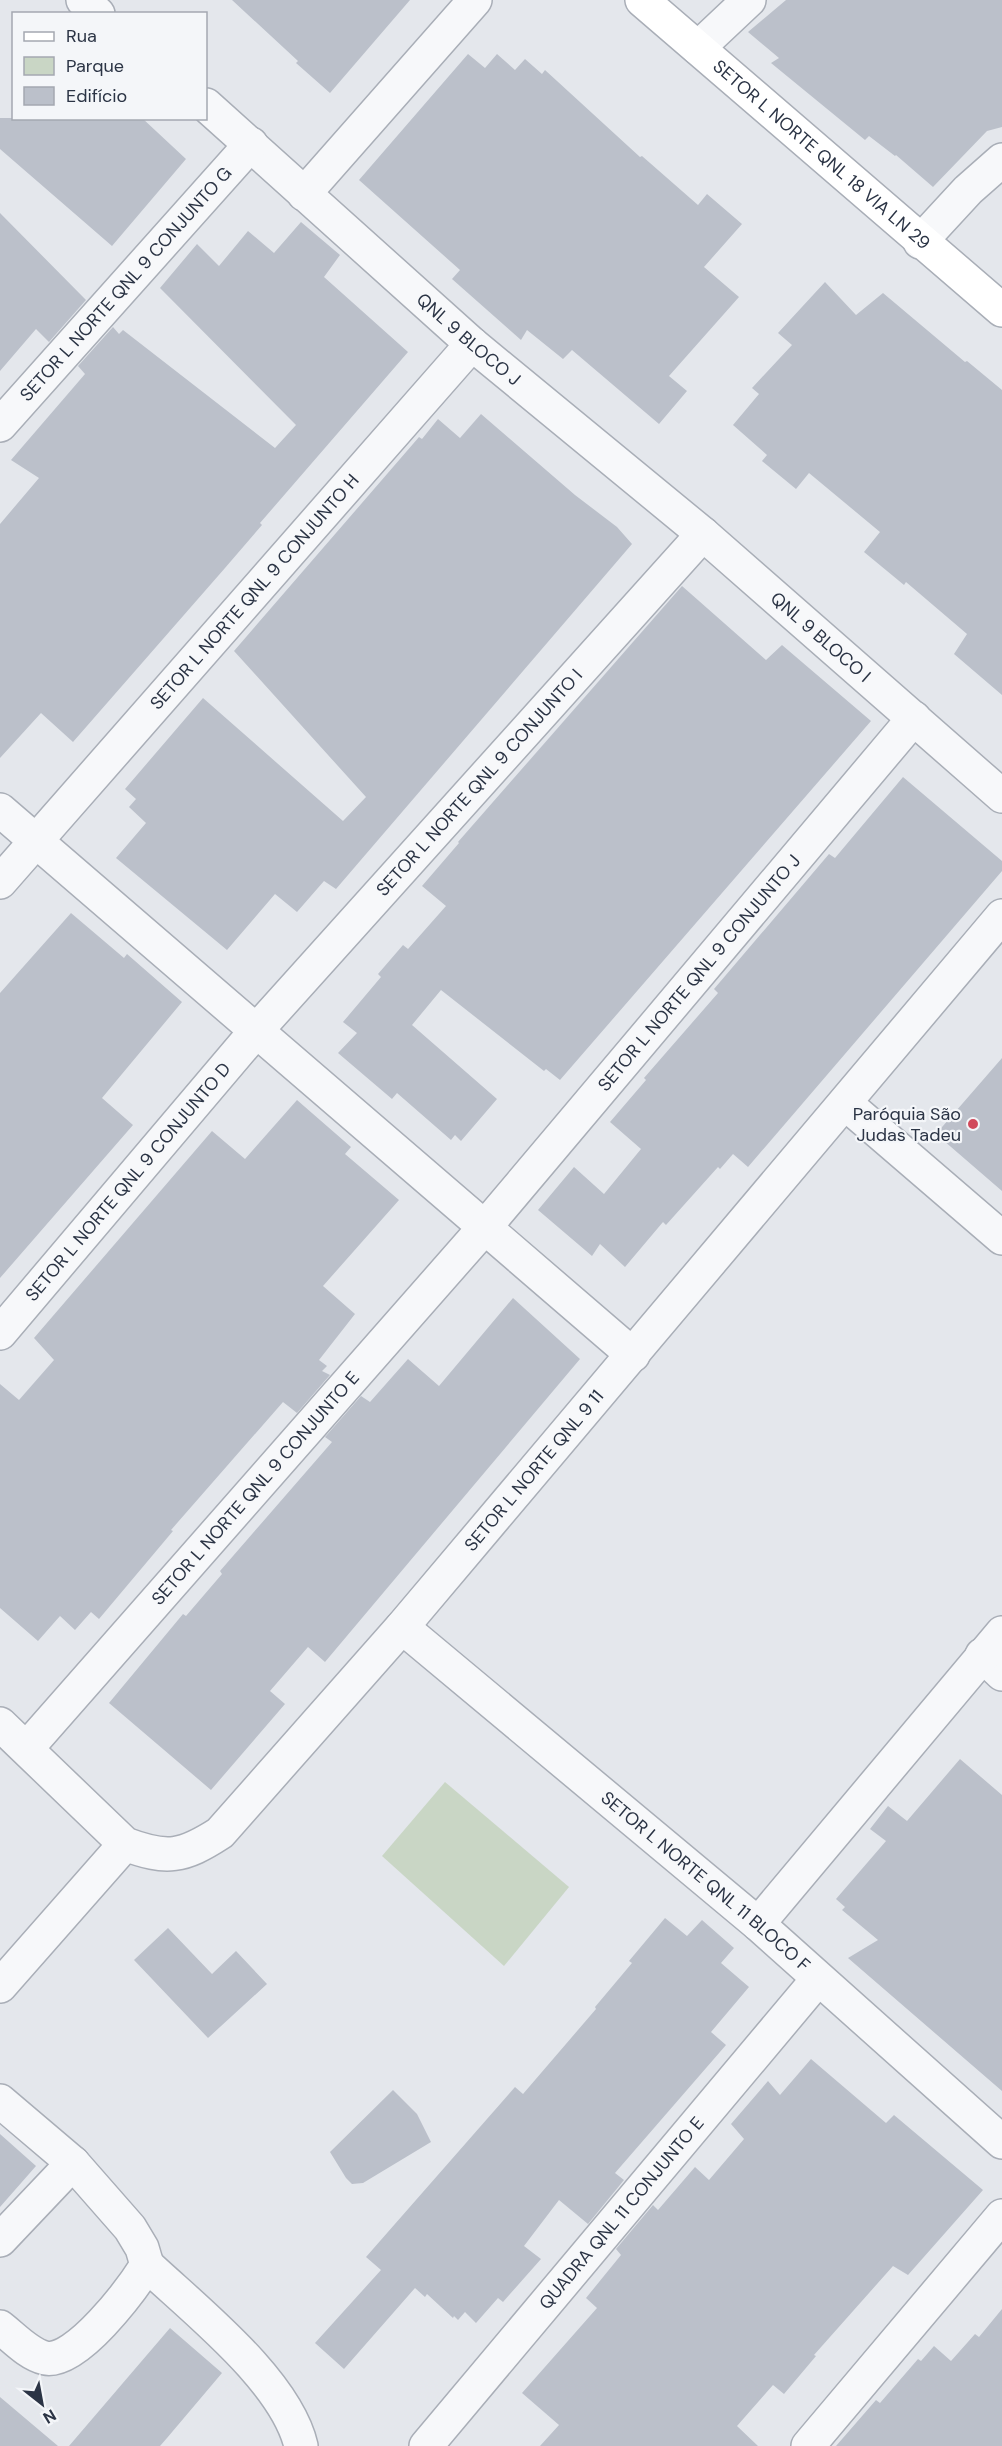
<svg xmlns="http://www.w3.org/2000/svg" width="1002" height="2446" viewBox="0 0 1002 2446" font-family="'DM Sans',sans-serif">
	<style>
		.green { fill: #c9d6c5 }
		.building { fill: #bbc0ca }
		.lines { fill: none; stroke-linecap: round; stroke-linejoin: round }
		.street-casing { stroke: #a9aeb7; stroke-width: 36 }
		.secondary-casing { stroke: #a9aeb7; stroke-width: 36 }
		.street { stroke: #f7f8fa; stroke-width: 33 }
		.secondary { stroke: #fff; stroke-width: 33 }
		.poi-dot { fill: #d1495b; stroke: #f4f6f9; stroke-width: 2 }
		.labels { text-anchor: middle; stroke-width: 4.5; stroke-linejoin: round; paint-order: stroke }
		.street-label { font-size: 18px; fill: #2b3445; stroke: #f4f6f9 }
		.poi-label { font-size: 18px; fill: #2b3445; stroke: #f4f6f9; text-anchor: end }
	</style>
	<rect width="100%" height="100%" fill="#e4e7ec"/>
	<path class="green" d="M 445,1782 L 569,1887 L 504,1966 L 382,1856 Z"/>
	<path class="building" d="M 232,0 L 410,0 L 330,93 L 296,63 L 298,61 Z
		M 786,0 L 1002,0 L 1002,127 L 987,131 L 933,187 L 896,155 L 895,156 L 869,136 L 865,140 L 771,63 L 779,58 L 748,32 Z
		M 468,54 L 485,68 L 497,54 L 515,70 L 525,59 L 542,74 L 545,70 L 640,157 L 642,156 L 698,205 L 707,194 L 742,224 L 704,267 L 739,297 L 669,376 L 687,391 L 659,424 L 572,350 L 563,359 L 527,330 L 521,340 L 452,279 L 460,270 L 359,180 Z
		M 0,118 L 142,118 L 186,159 L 112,246 L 0,149 Z
		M 0,213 L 86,300 L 49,342 L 36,329 L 0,371 Z
		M 301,222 L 340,255 L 324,277 L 408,352 L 260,523 L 262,525 L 225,568 L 73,742 L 41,713 L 0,758 L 0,524 L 39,478 L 11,460 L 85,374 L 78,366 L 113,327 L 119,334 L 123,330 L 275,448 L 296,425 L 160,288 L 197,244 L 219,266 L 248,231 L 274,253 Z
		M 825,282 L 856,315 L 883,293 L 965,362 L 967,361 L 1002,390 L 1002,695 L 954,654 L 967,634 L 906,582 L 904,585 L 864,552 L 880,532 L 809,473 L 796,489 L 762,461 L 767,455 L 733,425 L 759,394 L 752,388 L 792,345 L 778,333 Z
		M 481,414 L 575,495 L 617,527 L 632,544 L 336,889 L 324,881 L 297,912 L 275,894 L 227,950 L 116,858 L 146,823 L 129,807 L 136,799 L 125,789 L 203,698 L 343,821 L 366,797 L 234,651 L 419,437 L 422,439 L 438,419 L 460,438 Z
		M 682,586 L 766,660 L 782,645 L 871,721 L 560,1080 L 546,1069 L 544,1071 L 441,990 L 412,1025 L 497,1099 L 461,1141 L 455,1135 L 451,1140 L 397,1093 L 392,1099 L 338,1053 L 357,1033 L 343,1022 L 381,977 L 378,974 L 403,945 L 408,949 L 446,906 L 422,886 L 459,843 L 458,842 Z
		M 903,777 L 1002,861 L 1002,871 L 748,1167 L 733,1154 L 720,1169 L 718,1167 L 666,1225 L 663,1222 L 625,1267 L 600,1244 L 592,1256 L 538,1210 L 574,1167 L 604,1194 L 641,1149 L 610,1122 L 646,1080 L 644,1078 L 718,993 L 714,989 L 829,854 L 835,858 Z
		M 71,913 L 124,958 L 127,954 L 182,1002 L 102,1098 L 133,1125 L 0,1278 L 0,993 Z
		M 1002,1058 L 1002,1191 L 936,1134 Z
		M 297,1100 L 351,1147 L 345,1154 L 399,1200 L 323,1286 L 355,1314 L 319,1360 L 327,1366 L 322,1371 L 330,1375 L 297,1413 L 283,1402 L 171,1530 L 173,1531 L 99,1619 L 91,1612 L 75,1630 L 60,1616 L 38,1641 L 0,1608 L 0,1384 L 19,1400 L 54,1360 L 34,1338 L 212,1131 L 245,1159 Z
		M 513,1298 L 580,1359 L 325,1662 L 308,1647 L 270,1691 L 285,1704 L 211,1790 L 109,1703 L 183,1614 L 186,1616 L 222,1574 L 220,1571 L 332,1442 L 325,1437 L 361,1396 L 370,1402 L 408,1359 L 439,1386 Z
		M 960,1759 L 1002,1795 L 1002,2091 L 848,1958 L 878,1940 L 842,1910 L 845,1907 L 836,1899 L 886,1841 L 870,1829 L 888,1806 L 907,1821 Z
		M 665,1918 L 687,1936 L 702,1920 L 734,1948 L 721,1963 L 749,1987 L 711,2032 L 726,2045 L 615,2173 L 624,2180 L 588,2224 L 559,2200 L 524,2246 L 541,2259 L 503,2302 L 498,2298 L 476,2323 L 465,2312 L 458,2320 L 454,2316 L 453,2318 L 427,2294 L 425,2297 L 415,2288 L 344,2369 L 315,2343 L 381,2270 L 366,2257 L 515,2087 L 523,2094 L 596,2009 L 595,2007 L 632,1963 L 629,1961 Z
		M 168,1928 L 212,1974 L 236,1951 L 267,1984 L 208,2038 L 134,1960 Z
		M 811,2059 L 886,2123 L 894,2115 L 983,2190 L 908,2275 L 893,2266 L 814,2355 L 816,2356 L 784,2394 L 773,2385 L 737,2426 L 758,2446 L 540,2446 L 559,2425 L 522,2393 L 597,2308 L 586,2298 L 621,2255 L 616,2249 L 653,2205 L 658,2210 L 695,2167 L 709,2180 L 744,2139 L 731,2124 L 768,2081 L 780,2095 Z
		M 393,2090 L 417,2114 L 431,2142 L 363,2183 L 352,2184 L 346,2178 L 330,2152 Z
		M 0,2134 L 36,2166 L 0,2207 Z
		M 1002,2309 L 1002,2446 L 836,2446 L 876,2400 L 880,2403 L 918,2359 L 921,2361 L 934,2346 L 951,2361 L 975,2334 L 979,2337 Z
		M 170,2328 L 222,2373 L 167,2438 L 160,2446 L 69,2446 Z
		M 0,2397 L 58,2446 L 0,2446 Z"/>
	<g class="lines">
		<defs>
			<g id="street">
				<path d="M 83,0 L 98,14"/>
				<path d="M 698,48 L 749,0"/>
				<path id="s1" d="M 206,105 L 472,344 L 703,534 L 1002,796"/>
				<path d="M 304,194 L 475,0"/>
				<path d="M 920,242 L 968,190 L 1002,160"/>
				<path id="s2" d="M 0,425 L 251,144"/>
				<path d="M 0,810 L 633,1355"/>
				<path id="s3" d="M 0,882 L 472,344"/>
				<path d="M 845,1103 L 1002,1238"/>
				<path id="s4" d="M 0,1333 L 256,1031 L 703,534"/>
				<path id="s5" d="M 402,1627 L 758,1924 L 1002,2142"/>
				<path d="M 982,1655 L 1002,1674"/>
				<path id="s6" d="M 0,1724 L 125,1844 C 167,1860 183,1857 220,1833 L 402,1627 L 1002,916"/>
				<path id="s7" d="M 27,1748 L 485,1227 L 914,718"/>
				<path d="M 758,1924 L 1002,1633"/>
				<path d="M 0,1986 L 125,1844"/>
				<path d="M 0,2101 L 73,2163 L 130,2228 L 142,2248 L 147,2265 C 132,2289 76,2365 45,2358 C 28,2354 13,2337 0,2327"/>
				<path d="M 0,2240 L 73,2163"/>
				<path d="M 147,2265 C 195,2310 286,2381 301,2446"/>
				<path id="s8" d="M 426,2446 L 818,1979"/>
				<path d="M 808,2446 L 1002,2216"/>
			</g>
			<g id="secondary">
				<path id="s9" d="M 642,0 L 1002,310"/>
			</g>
		</defs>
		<use href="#street" class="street-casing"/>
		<use href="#secondary" class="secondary-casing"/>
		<use href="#street" class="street"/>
		<use href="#secondary" class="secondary"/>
	</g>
	<circle class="poi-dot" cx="973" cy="1124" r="6"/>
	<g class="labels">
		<g class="street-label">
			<text dy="6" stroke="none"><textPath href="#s9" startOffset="237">SETOR L NORTE QNL 18 VIA LN 29</textPath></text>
			<text dy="6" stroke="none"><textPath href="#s2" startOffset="189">SETOR L NORTE QNL 9 CONJUNTO G</textPath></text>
			<text dy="6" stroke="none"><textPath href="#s1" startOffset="352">QNL 9 BLOCO J</textPath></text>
			<text dy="6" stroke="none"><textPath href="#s3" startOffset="386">SETOR L NORTE QNL 9 CONJUNTO H</textPath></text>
			<text dy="6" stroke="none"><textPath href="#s1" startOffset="813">QNL 9 BLOCO I</textPath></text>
			<text dy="6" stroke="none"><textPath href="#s4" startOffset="730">SETOR L NORTE QNL 9 CONJUNTO I</textPath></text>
			<text dy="6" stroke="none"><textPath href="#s7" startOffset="1026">SETOR L NORTE QNL 9 CONJUNTO J</textPath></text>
			<text dy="6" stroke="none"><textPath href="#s4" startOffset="198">SETOR L NORTE QNL 9 CONJUNTO D</textPath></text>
			<text dy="6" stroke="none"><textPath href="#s6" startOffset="754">SETOR L NORTE QNL 9 11</textPath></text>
			<text dy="6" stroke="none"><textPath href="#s7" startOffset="346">SETOR L NORTE QNL 9 CONJUNTO E</textPath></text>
			<text dy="6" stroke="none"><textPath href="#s5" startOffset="396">SETOR L NORTE QNL 11 BLOCO F</textPath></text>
			<text dy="6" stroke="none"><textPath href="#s8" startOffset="304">QUADRA QNL 11 CONJUNTO E</textPath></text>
		</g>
		<g class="poi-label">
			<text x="961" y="1120">Paróquia São<tspan x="961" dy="21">Judas Tadeu</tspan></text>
		</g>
	</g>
	<rect x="12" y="12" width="195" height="108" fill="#f4f6f9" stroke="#a4a8b1" stroke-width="1.5"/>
	<rect x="24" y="32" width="30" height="9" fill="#ffffff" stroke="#a4a8b1" stroke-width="1.5"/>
	<text x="66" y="42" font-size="18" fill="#2b3445">Rua</text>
	<rect x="24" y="57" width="30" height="18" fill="#c9d6c5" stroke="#a4a8b1" stroke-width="1.5"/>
	<text x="66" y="72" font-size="18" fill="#2b3445">Parque</text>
	<rect x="24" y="87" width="30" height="18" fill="#bbc0ca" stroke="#a4a8b1" stroke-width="1.5"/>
	<text x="66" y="102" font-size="18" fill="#2b3445">Edifício</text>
	<g transform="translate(42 2404) rotate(149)" stroke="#f4f6f9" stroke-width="4.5" paint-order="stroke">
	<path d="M0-4.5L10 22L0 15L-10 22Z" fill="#2b3445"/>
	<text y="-9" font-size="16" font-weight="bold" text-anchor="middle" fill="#2b3445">N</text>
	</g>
</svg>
